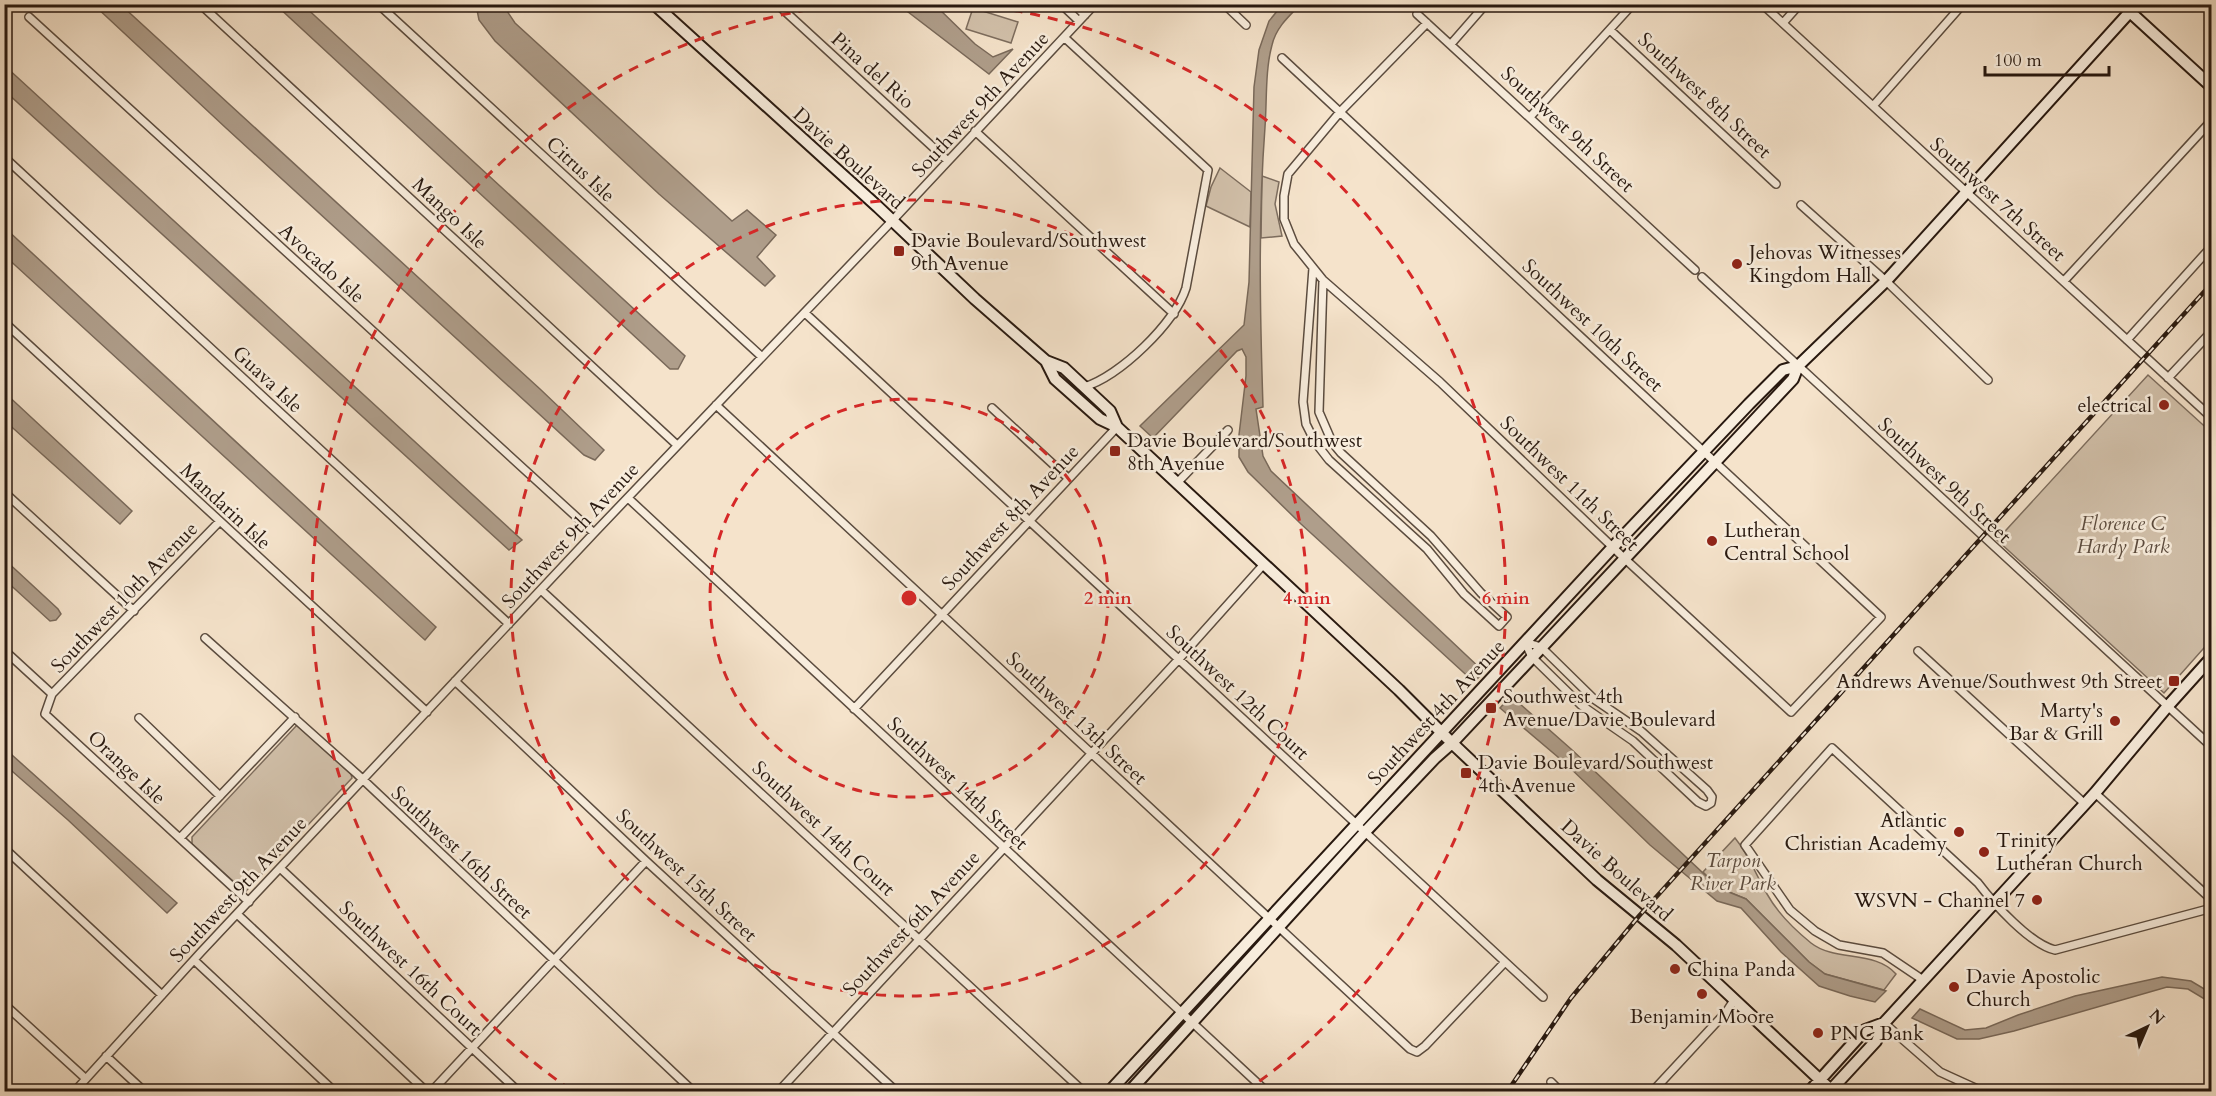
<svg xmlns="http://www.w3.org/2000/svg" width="2216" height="1096" viewBox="0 0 2216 1096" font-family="Cardo,serif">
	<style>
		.green { fill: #d2c1ab; stroke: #7d6d5e; stroke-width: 1.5 }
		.water { fill: #af9e8b; stroke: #79695a; stroke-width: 1.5 }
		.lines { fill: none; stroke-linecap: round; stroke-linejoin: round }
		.street-casing { stroke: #5b4c3f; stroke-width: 10 }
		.secondary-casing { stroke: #281910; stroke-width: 14 }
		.street { stroke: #f8eddd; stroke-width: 7 }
		.secondary { stroke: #f8eddd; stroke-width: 10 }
		.rail-casing { stroke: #281910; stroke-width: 4.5 }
		.rail { stroke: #f8eddd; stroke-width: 2; stroke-dasharray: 7; stroke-linecap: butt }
		.ring { fill: none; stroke: #d62828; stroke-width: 3; stroke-dasharray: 10 8 }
		.poi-dot { fill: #8f2418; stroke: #f8eddd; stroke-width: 2 }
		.labels { text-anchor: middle; stroke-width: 5; stroke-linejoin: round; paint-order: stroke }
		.street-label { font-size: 20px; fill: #281910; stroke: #f8eddd }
		.poi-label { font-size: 20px; fill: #281910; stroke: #f8eddd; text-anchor: start }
		.park-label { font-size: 20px; font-style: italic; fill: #5b4b3e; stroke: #f8eddd }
		.centre { fill: #d62828; stroke: #f8eddd; stroke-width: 3 }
		.ring-label { font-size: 18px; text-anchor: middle; font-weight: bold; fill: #d62828; stroke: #f8eddd; stroke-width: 5; stroke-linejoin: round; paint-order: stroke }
	</style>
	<rect width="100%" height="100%" fill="#f5e3cb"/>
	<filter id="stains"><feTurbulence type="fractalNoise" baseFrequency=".00333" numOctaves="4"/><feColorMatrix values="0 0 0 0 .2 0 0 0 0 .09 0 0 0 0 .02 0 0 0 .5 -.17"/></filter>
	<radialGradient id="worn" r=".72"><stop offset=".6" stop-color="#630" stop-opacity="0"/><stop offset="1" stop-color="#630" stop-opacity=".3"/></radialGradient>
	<path class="green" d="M 973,8 L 1018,22 L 1011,43 L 966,29 Z
		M 1220,168 L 1251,192 L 1250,227 L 1206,206 L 1211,187 Z
		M 1262,176 L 1279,182 L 1275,204 L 1282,236 L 1261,238 Z
		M 2148,375 L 2212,433 L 2211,640 L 2164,693 L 1997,540 Z
		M 297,725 L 351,774 L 352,778 L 246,891 L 244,891 L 192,844 L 192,837 Z
		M 1735,838 C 1749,855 1756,875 1767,894 C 1777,912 1795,930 1811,943 C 1835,962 1875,950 1896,974 L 1884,990 L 1825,974 L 1809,962 L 1746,899 L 1719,888 L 1703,872 Z"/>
	<path class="water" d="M 1283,4 L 1300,5 C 1288,17 1276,28 1272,45 C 1265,71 1267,101 1265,127 C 1258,220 1260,314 1263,407 L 1256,409 L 1263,456 L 1271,471 L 1484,672 L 1474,682 L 1301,524 L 1248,472 L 1239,457 L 1239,435 L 1246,376 L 1246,357 L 1242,349 L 1237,351 L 1153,438 L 1140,426 L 1244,325 L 1249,282 L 1254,87 L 1259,50 L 1269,21 Z
		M 94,5 L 121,5 L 540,389 L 604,450 L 595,460 L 584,455 L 226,128 Z
		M 276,5 L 303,5 L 685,356 L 678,369 L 670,369 Z
		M 476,5 L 503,5 L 515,23 L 732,221 L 747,210 L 776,235 L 757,257 L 775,276 L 765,286 L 659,194 L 495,41 L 479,20 Z
		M 899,5 L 935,5 L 975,44 L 993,57 L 1013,49 L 989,74 Z
		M 5,66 L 522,540 L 509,550 L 6,92 L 5,90 Z
		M 5,228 L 436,627 L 425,640 L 5,256 Z
		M 4,392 L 132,511 L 120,524 L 5,421 Z
		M 4,559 L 58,609 L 61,614 L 56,620 L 50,621 L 5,580 Z
		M 1511,696 L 1571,749 L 1719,888 L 1746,899 L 1809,962 L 1825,974 L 1886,991 L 1875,1002 L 1850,996 L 1819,986 L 1781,952 L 1741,908 L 1717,901 L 1650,845 L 1565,763 L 1500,708 Z
		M 5,743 L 12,755 L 177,903 L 167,913 L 68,820 L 5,765 Z
		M 2162,977 L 2191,981 L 2211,993 L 2211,1003 L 2188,989 L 2167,987 L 2014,1031 L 1979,1039 L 1957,1039 L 1912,1018 L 1920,1009 L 1965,1030 L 1986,1028 L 2018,1015 L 2075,996 Z"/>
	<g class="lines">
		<defs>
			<path id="street" d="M 200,4 L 677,445
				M 378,4 L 762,357
				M 777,4 L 948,161
				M 1061,4 L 1079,21
				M 1073,4 L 1085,15
				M 1224,4 L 1246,25
				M 1762,4 L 2212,418
				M 2122,4 L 2130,12
				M 1417,14 L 1695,270
				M 29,17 L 594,533
				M 1783,23 L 1800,4
				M 1610,30 L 1776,184
				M 1065,38 L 1208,170 L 1186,288 C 1175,323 1120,376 1084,387
				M 1451,44 L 1486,4
				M 1282,58 C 1482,244 1681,431 1881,617 L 1791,712 L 1624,558 L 1440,382 L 1323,280 L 1294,244 L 1284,219 L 1284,196 L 1288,174 L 1340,112 L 1427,23
				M 1873,106 L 1963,4
				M 1530,117 L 1633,4
				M 975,131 L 1174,314
				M 4,157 L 509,624
				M 1801,205 L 1886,281 L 1988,380
				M 1313,268 L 1303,402 L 1306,424 L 1315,442 L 1329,460 L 1427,549 L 1464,594 L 1499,626 L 1507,617 L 1481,593 L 1431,536 L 1341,453 L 1332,442 L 1319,412 L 1323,280
				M 1702,277 L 2212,747
				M 2064,281 L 2212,120
				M 805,313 L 1543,997
				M 4,322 L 427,712
				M 2127,340 L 2212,246
				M 2168,378 L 2212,331
				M 716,405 L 1410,1049 L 1417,1052 L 1425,1046 L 1505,962
				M 992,408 L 1068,478
				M 1177,483 L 1228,430
				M 4,492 L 134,611
				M 628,498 L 1267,1092
				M 541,590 L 1084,1092
				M 205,638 L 357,774 L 694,1092
				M 1525,642 L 1541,647 L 1594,699 L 1641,731 L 1707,790 L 1712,797 L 1711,803 L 1706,806 L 1698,802 L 1633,741 L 1581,705 L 1532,657 Z
				M 4,650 L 52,694 L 45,714 L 249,902
				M 1918,651 L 2085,804
				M 455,681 L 646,861 L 897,1092
				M 52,694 L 219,522
				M 854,709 L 1117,427
				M 139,718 L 220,796
				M 2095,793 L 2212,900
				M 180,838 L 295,717
				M 4,848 L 162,995
				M 280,868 L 519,1092
				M 237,914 L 427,1092
				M 194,960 L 335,1092
				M 1923,980 L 1883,953 L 1839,945 L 1815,931 L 1790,910 L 1745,845 L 1832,748 L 1978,883 C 1994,904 2030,944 2055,950 L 2212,908
				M 4,1004 L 85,1078
				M 1884,1023 L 1940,1072 L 1984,1092
				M 106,1056 L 145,1092
				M 1551,1082 L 1561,1092
				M 74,1092 L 201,952 L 594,533 L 892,221 L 1095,4
				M 431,1092 L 646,861
				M 778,1092 L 1178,660 L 1264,564
				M 1652,1092 L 1727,1011 L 1734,1000"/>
			<path id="secondary" d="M 654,4 L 878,207 L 975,299 L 1046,361 L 1064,368 L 1110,411 L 1117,427
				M 2130,12 L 2212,87
				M 1046,361 L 1055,379 L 1100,419 L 1117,427 L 1399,690 L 1452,743 L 1597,880 L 1676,945 L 1833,1092
				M 1109,1092 L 1613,547 L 1749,404 L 1783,370 L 1798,366
				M 1129,1092 L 1365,832 L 1435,758 L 1452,743 L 1793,379 L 1798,366 L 1886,281 L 2137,4
				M 1809,1092 L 1865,1030 L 1884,1023
				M 1829,1092 L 1876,1041 L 1884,1023 L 2095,793 L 2167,707 L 2212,657"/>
		</defs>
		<use href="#street" class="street-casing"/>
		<use href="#secondary" class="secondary-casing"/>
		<use href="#street" class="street"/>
		<use href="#secondary" class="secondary"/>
		<defs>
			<path id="rail" d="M 1507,1092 L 1571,998 L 1639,916 L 2212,283"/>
		</defs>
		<use href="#rail" class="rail-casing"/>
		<use href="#rail" class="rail"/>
	</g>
	<g class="ring">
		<circle cx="909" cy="598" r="199"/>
		<circle cx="909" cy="598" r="398"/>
		<path d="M571 1090A597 597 0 0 1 841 5M977 5A597 597 0 0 1 1247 1090"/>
	</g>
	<g class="poi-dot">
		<rect x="893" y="245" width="12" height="12" rx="3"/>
		<circle cx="1737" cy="264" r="6"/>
		<circle cx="2164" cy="405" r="6"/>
		<rect x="1109" y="445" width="12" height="12" rx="3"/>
		<circle cx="1712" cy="541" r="6"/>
		<rect x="2168" y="675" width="12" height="12" rx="3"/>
		<rect x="1485" y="702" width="12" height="12" rx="3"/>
		<circle cx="2115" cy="721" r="6"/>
		<rect x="1460" y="767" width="12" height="12" rx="3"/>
		<circle cx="1959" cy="832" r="6"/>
		<circle cx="1984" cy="852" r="6"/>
		<circle cx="2037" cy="900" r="6"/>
		<circle cx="1675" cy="969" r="6"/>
		<circle cx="1954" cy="987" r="6"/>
		<circle cx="1702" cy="994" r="6"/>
		<circle cx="1818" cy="1033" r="6"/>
	</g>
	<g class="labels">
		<g class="street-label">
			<text transform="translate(873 70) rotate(42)" y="7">Pina del Rio</text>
			<text transform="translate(1705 95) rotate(43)" y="7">Southwest 8th Street</text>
			<text transform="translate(980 104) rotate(-47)" y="7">Southwest 9th Avenue</text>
			<text transform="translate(1568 129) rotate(43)" y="7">Southwest 9th Street</text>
			<text transform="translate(849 158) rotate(42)" y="7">Davie Boulevard</text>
			<text transform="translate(581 169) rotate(43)" y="7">Citrus Isle</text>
			<text transform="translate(1998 199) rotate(42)" y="7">Southwest 7th Street</text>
			<text transform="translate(450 213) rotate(43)" y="7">Mango Isle</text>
			<text transform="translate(322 263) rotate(42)" y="7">Avocado Isle</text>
			<text transform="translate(1593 325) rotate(43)" y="7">Southwest 10th Street</text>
			<text transform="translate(268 379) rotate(43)" y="7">Guava Isle</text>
			<text transform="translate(1945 480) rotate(43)" y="7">Southwest 9th Street</text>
			<text transform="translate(1570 483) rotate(44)" y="7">Southwest 11th Street</text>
			<text transform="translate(226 506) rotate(43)" y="7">Mandarin Isle</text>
			<text transform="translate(1010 517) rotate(-47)" y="7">Southwest 8th Avenue</text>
			<text transform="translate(570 535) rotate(-47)" y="7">Southwest 9th Avenue</text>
			<text transform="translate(124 597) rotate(-46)" y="7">Southwest 10th Avenue</text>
			<text transform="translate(1238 692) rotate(43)" y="7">Southwest 12th Court</text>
			<text transform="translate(1436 712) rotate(-47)" y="7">Southwest 4th Avenue</text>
			<text transform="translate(1077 718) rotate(43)" y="7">Southwest 13th Street</text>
			<text transform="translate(127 767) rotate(43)" y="7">Orange Isle</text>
			<text transform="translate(958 783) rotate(43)" y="7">Southwest 14th Street</text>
			<text transform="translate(824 828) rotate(43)" y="7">Southwest 14th Court</text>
			<text transform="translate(462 852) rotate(43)" y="7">Southwest 16th Street</text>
			<text transform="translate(1617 870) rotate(42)" y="7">Davie Boulevard</text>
			<text transform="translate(687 875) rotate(43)" y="7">Southwest 15th Street</text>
			<text transform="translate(238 889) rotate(-47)" y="7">Southwest 9th Avenue</text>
			<text transform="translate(911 923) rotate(-47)" y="7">Southwest 6th Avenue</text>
			<text transform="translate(411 968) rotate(43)" y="7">Southwest 16th Court</text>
		</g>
		<g class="poi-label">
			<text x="911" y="247">Davie Boulevard/Southwest<tspan x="911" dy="23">9th Avenue</tspan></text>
			<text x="1749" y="259">Jehovas Witnesses<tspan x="1749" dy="23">Kingdom Hall</tspan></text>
			<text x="2152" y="412" text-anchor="end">electrical</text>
			<text x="1127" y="447">Davie Boulevard/Southwest<tspan x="1127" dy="23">8th Avenue</tspan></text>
			<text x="1724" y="537">Lutheran<tspan x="1724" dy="23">Central School</tspan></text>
			<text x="2162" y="688" text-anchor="end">Andrews Avenue/Southwest 9th Street</text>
			<text x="1503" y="703">Southwest 4th<tspan x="1503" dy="23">Avenue/Davie Boulevard</tspan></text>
			<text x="2103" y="717" text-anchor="end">Marty's<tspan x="2103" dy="23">Bar &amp; Grill</tspan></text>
			<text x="1478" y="769">Davie Boulevard/Southwest<tspan x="1478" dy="23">4th Avenue</tspan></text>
			<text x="1947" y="827" text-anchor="end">Atlantic<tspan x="1947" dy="23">Christian Academy</tspan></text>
			<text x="1996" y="847">Trinity<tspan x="1996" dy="23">Lutheran Church</tspan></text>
			<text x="2025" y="907" text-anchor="end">WSVN - Channel 7</text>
			<text x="1687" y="976">China Panda</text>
			<text x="1966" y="983">Davie Apostolic<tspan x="1966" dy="23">Church</tspan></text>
			<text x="1702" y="1023" text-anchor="middle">Benjamin Moore</text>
			<text x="1830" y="1040">PNC Bank</text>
		</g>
		<g class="park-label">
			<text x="2123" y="530">Florence C<tspan x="2123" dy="23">Hardy Park</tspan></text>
			<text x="1733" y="867">Tarpon<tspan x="1733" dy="23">River Park</tspan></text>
		</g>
	</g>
	<circle cx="909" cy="598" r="9" class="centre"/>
	<g class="ring-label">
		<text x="1108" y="604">2 min</text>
		<text x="1307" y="604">4 min</text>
		<text x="1506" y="604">6 min</text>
	</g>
	<rect width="2216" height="1096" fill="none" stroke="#f5e3cb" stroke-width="24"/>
	<rect x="6" y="6" width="2204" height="1084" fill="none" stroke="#281910" stroke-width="3"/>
	<rect x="12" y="12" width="2192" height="1072" fill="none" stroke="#281910" stroke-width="1.5"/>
	<g transform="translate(2147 1027) rotate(44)" stroke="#f8eddd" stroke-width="4.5" paint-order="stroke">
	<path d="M0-4.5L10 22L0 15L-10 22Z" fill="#281910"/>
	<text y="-9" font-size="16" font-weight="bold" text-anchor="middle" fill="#281910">N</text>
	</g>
	<path d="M1985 66v9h124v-9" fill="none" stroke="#281910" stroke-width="3"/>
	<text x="1994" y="66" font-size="18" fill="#281910" stroke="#f8eddd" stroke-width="4.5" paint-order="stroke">100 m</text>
	<rect width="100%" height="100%" filter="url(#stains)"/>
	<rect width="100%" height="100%" fill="url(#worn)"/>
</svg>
